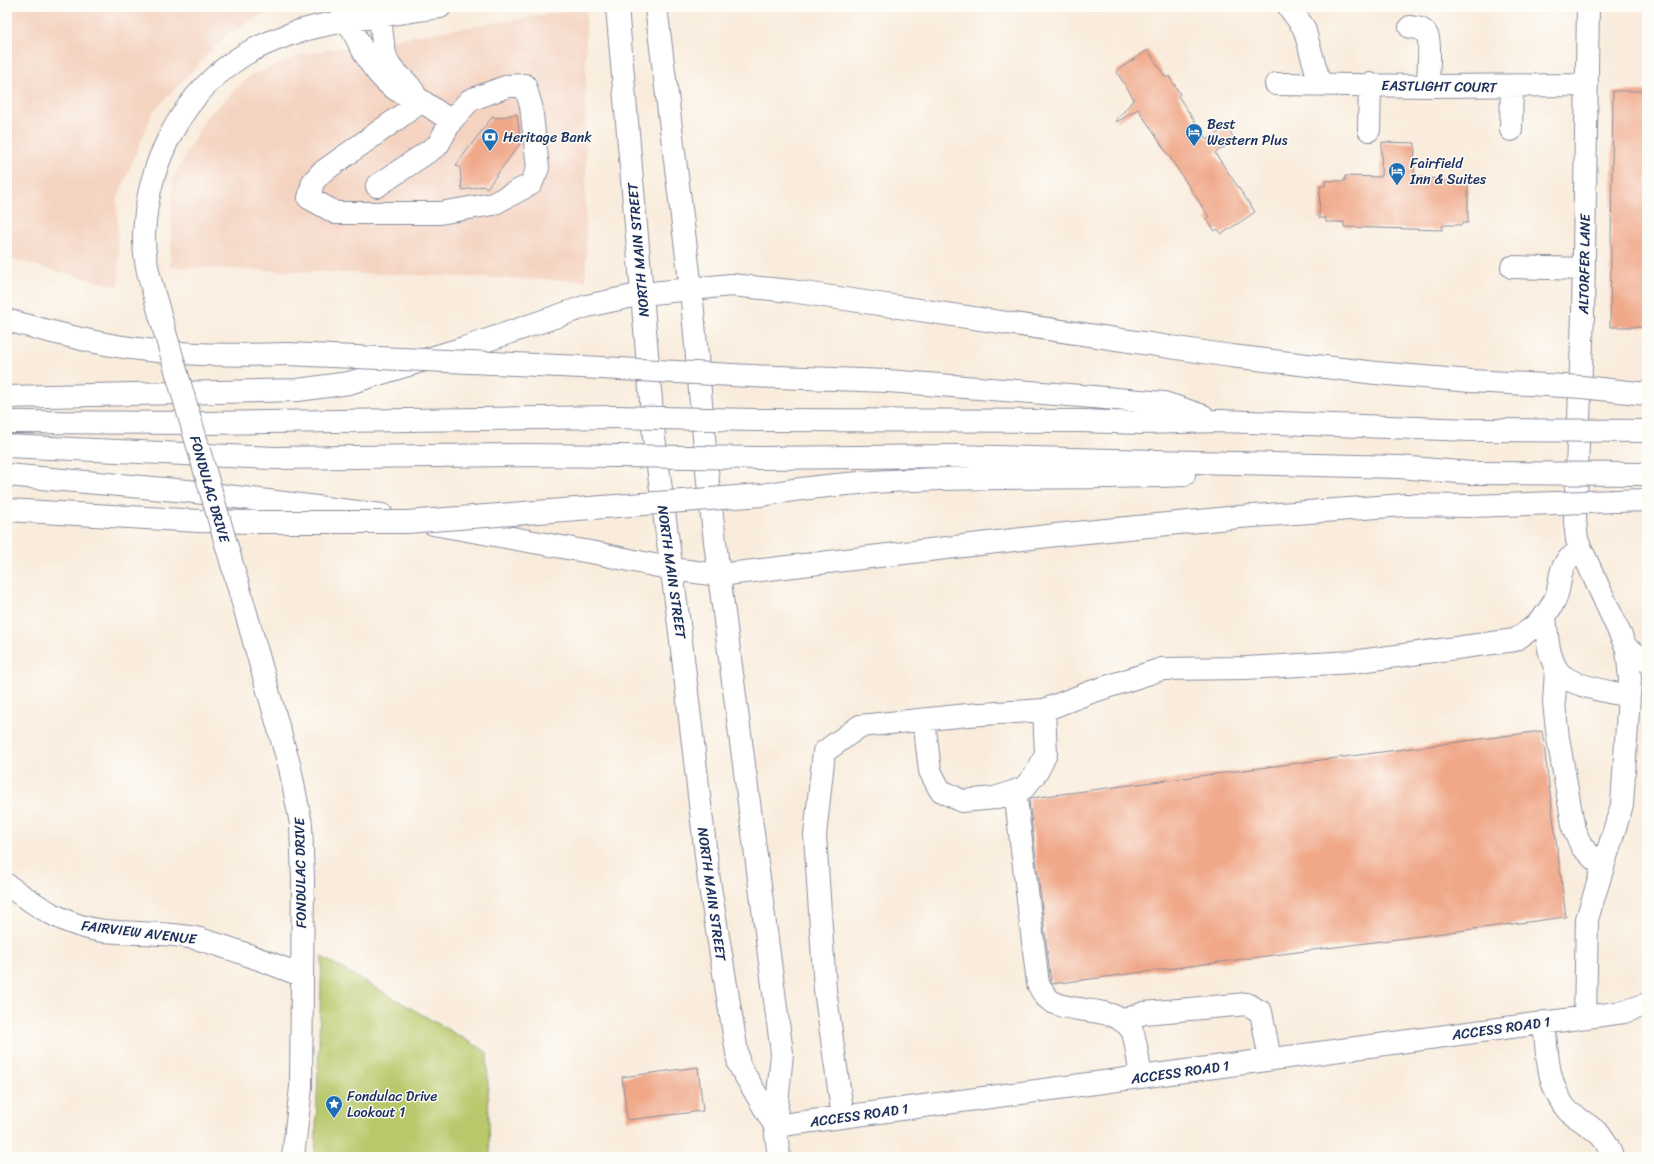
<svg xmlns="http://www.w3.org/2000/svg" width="1654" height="1164" viewBox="0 0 1654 1164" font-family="Sriracha,sans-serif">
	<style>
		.built { fill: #f4d3c1 }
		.green { fill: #b9c86b; stroke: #6a7c64 }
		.building { fill: #f0a889 }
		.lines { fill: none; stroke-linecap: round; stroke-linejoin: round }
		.minor-casing { stroke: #8a8e9d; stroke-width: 24 }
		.major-casing { stroke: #8a8e9d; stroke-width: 24 }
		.highway-casing { stroke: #8a8e9d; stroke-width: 24 }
		.minor { stroke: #fff; stroke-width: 22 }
		.major { stroke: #fff; stroke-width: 22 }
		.highway { stroke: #fff; stroke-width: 22 }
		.minor-bridge-casing { stroke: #8a8e9d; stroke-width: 24; stroke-linecap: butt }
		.highway-bridge-casing { stroke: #8a8e9d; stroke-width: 24; stroke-linecap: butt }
		.minor-bridge { stroke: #fff; stroke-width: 22 }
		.highway-bridge { stroke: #fff; stroke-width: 22 }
		.labels { text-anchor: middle; stroke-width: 3; stroke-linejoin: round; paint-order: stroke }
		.street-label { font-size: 14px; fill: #1b2f5e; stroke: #fdfcf7 }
		.poi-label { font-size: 14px; fill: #1b2f5e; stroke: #fdfcf7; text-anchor: start }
	</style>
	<rect width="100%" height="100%" fill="#fdfcf7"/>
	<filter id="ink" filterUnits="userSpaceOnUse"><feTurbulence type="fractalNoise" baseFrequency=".025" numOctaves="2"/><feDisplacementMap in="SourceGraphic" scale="8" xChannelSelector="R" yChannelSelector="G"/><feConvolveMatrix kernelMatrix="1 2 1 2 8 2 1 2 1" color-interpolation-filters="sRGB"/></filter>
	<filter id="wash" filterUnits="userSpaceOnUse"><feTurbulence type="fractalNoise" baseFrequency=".012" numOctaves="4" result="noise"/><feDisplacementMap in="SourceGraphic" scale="16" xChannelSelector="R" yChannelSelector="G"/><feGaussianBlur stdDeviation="0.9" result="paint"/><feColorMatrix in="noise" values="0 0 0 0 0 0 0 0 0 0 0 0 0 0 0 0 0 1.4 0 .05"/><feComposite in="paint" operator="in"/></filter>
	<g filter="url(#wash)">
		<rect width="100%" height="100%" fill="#f9ecdc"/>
		<path class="built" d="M 7,7 L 276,7 L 228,33 L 153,112 L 117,200 L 119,287 L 7,258 Z
			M 586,8 L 586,281 L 170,267 L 173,178 L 205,119 L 251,75 L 304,54 Z"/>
		<path class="green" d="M 322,957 L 487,1052 L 490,1157 L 315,1157 Z"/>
		<g id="blocks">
			<path class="building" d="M 1148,50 L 1166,78 L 1169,76 L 1180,94 L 1178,96 L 1207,140 L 1227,127 L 1235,140 L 1215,153 L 1255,212 L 1222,234 L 1218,229 L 1215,231 L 1206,219 L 1209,217 L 1138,109 L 1117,122 L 1116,121 L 1134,99 L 1116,71 Z
				M 1613,91 L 1647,91 L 1647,327 L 1610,327 Z
				M 517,114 L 520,137 L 522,138 L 522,141 L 487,188 L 484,186 L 462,190 L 460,168 L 456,165 L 493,116 L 496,118 Z
				M 1382,142 L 1415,143 L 1414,177 L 1443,179 L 1444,181 L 1463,181 L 1463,184 L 1468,184 L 1468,223 L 1462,223 L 1462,225 L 1443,225 L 1442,230 L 1344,227 L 1344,222 L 1326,222 L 1326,218 L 1319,218 L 1320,186 L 1325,186 L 1325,181 L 1345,181 L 1345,176 L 1381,177 Z
				M 1542,731 L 1566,917 L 1052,984 L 1051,982 L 1029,800 L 1031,798 Z
				M 698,1067 L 703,1111 L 627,1120 L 622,1077 Z"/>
		</g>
	</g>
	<g filter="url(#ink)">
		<use href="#blocks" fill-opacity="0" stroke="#8a8e9d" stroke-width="1"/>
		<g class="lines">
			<defs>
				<path id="minor" d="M 1289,7 L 1304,28 L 1320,84
					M 348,21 C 362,49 380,92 416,97 C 411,83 398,77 390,65 C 382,55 382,29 380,16
					M 1410,27 C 1417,28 1423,28 1427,35 C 1431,41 1428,77 1428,86
					M 1276,84 L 1428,86 L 1587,85
					M 422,101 L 321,173 L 313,182 L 309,198 L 336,213 L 440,213 L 493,204 L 531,184 L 538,168 L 531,106 L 525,85 L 508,86 L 470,100 L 451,121
					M 1369,130 L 1370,84
					M 1511,130 L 1512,86
					M 377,186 L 438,145 L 451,121 L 416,97
					M 1512,267 L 1584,269
					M 160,315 C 153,289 143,262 144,235 C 147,162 183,91 247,53 C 260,46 274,40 288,35 C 313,26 339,22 365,18 C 390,15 415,10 440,7
					M 242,599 L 290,768 L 301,824 L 303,880 L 301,1087 L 293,1157
					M 1545,616 C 1547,633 1547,652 1556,668 C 1565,686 1610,692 1629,696
					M 1627,649 L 1647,660
					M 1556,669 L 1554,703 L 1558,738 L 1574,830 L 1582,847 L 1603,868
					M 924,720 L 930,771 L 940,790 L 962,801 L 995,798 L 1024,788 L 1037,772 L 1046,754 L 1044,710
					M 1015,791 L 1038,984 C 1040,988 1043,993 1046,997 C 1066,1017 1116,1002 1132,1031 C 1136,1038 1139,1068 1141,1077
					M 7,885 C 37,906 67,927 104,931 C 134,934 165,932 195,938 C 231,947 266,962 301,975
					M 1585,1017 L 1587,919 L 1622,805 L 1630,679 L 1627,649 L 1577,540 L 1575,521 L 1583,315 L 1588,7
					M 1122,1021 L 1144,1013 L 1247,1004 L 1261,1012 L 1270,1059
					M 1544,1022 C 1547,1053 1547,1088 1569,1112 C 1573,1115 1578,1118 1582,1121 C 1597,1131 1607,1138 1612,1157
					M 843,1117 L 825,990 L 815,835 L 824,752 L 860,726 L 968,715 L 1044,710 L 1091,692 L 1162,669 L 1246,668 L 1352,662 L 1515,640 C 1532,629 1547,618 1555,599 C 1561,588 1558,571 1567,561 C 1570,557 1577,553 1581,550
					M 775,1126 L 1624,1012 L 1647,1004"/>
				<path id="major" d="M 617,7 L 642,294
					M 656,7 L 691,289"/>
				<path id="highway" d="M 691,289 L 708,482 L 719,575 L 782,1053 L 775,1126 L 779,1157
					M 642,294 L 654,437 L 679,624 L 709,881 L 739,1065 L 775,1126
					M 7,320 C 43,330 80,340 117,346 C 173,355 231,356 287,354
					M 751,376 L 888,381 L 1081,396 L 1164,403 L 1203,416
					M 7,397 L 298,390 L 349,383 L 464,348 L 587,306 L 642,294 L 731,285 L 791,291 L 1231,356 L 1376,373 L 1471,381
					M 755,420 L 1081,421 L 1141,423 L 1220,421 L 1471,430
					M 7,422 L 201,423 L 614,417
					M 7,446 L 274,458 L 525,455 L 618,456
					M 759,458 L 955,456 L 1399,467 L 1471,473
					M 7,475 L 187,491 L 382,515
					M 762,495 C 901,471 1044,481 1184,475
					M 7,510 L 199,521 L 258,522
					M 433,524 L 601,554 L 672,569 L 719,575 L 1056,535 L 1239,517 L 1405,505 L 1470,506"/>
			</defs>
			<use href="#minor" class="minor-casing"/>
			<use href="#major" class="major-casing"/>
			<use href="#highway" class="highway-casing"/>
			<use href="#minor" class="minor"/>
			<use href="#major" class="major"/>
			<use href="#highway" class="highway"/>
			<defs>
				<path id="minor-bridge" d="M 160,315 L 242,599"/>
				<path id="highway-bridge" d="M 287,354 L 582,367 L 751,376
					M 1471,381 L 1582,387 L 1647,394
					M 614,417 L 755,420
					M 1471,430 L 1647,431
					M 618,456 L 759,458
					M 1471,473 L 1647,474
					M 1470,506 L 1647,500
					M 258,522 L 406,522 L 762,495"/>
			</defs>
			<use href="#minor-bridge" class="minor-bridge-casing"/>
			<use href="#highway-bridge" class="highway-bridge-casing"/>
			<use href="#minor-bridge" class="minor-bridge"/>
			<use href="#highway-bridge" class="highway-bridge"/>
		</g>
	</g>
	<defs>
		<symbol id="hotel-pin" viewBox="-11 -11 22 30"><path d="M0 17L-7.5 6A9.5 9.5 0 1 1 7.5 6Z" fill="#1f6fb2" stroke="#fdfcf7"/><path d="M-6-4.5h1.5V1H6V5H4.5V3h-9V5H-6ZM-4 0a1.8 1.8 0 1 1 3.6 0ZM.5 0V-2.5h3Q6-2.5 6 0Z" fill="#fff"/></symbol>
		<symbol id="bank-pin" viewBox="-11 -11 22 30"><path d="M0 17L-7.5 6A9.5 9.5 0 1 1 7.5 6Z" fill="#1f6fb2" stroke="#fdfcf7"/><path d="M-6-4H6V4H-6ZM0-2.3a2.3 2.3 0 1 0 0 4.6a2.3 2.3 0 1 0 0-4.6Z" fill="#fff"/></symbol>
		<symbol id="sight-pin" viewBox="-11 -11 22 30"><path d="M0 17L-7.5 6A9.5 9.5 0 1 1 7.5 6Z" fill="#1f6fb2" stroke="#fdfcf7"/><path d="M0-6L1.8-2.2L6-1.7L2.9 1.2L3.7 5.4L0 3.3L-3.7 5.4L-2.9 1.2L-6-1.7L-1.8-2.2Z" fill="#fff"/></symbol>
	</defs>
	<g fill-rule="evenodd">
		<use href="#hotel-pin" x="1184" y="122" width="20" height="27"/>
		<use href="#bank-pin" x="480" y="127" width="20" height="27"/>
		<use href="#hotel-pin" x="1387" y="161" width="20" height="27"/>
		<use href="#sight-pin" x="324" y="1094" width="20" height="27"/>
	</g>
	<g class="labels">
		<g class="street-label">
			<text transform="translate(1439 86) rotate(1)" y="5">EASTLIGHT COURT</text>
			<text transform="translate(638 250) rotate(-95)" y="5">NORTH MAIN STREET</text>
			<text transform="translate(1584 264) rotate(-89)" y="5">ALTORFER LANE</text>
			<text transform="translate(210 489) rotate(74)" y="5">FONDULAC DRIVE</text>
			<text transform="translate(672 572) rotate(82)" y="5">NORTH MAIN STREET</text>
			<text transform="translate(300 873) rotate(-91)" y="5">FONDULAC DRIVE</text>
			<text transform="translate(712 894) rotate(82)" y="5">NORTH MAIN STREET</text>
			<text transform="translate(139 932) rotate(7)" y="5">FAIRVIEW AVENUE</text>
			<text transform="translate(1501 1028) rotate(-8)" y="5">ACCESS ROAD 1</text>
			<text transform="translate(1180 1072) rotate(-8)" y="5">ACCESS ROAD 1</text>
			<text transform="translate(859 1115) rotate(-8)" y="5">ACCESS ROAD 1</text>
		</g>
		<g class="poi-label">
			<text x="1207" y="129">Best<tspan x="1207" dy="16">Western Plus</tspan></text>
			<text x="503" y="142">Heritage Bank</text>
			<text x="1410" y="168">Fairfield<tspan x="1410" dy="16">Inn &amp; Suites</tspan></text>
			<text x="347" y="1101">Fondulac Drive<tspan x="347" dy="16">Lookout 1</tspan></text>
		</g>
	</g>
	<rect width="1654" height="1164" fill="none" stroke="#fdfcf7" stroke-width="24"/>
</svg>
